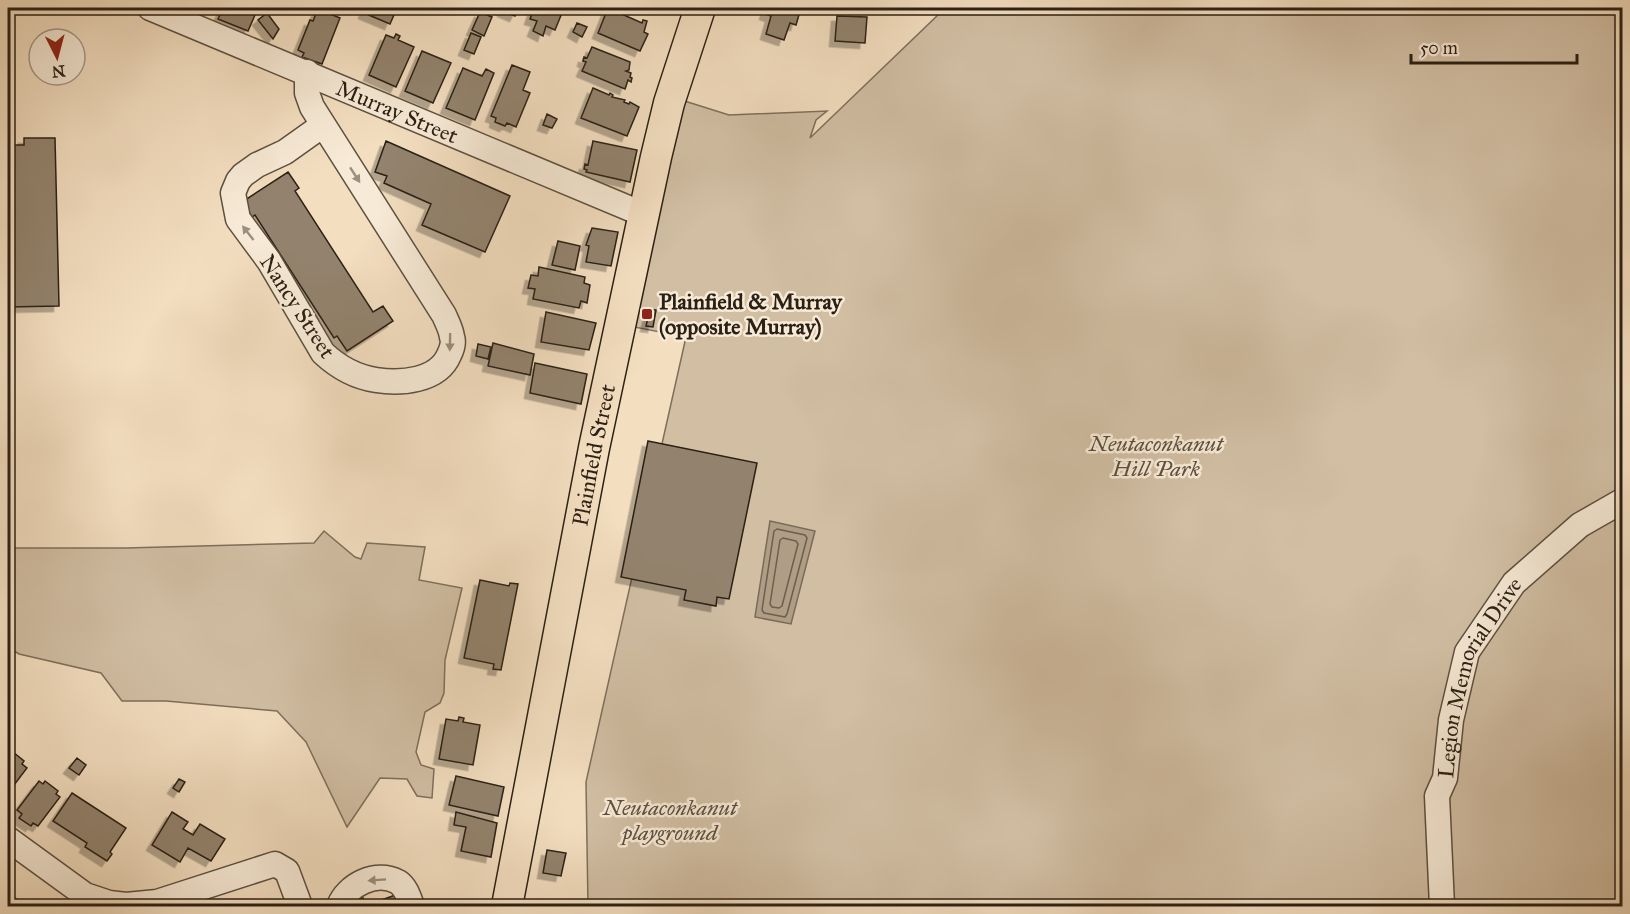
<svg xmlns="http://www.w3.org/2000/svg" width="1630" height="914" viewBox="0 0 1630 914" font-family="'IM FELL Great Primer',serif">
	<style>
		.green { fill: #d1bea3; stroke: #7e6f5c; stroke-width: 1.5 }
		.water { fill: #af9d86; stroke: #7a6b59; stroke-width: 1.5 }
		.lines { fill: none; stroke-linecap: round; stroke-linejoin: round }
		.shore { stroke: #6d5e4e; stroke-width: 1.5 }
		.building { fill: #93836e; stroke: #2b2015; stroke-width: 1.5; filter: url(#shadow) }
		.minor-casing { stroke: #5d5040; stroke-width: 27 }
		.major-casing { stroke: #2b2015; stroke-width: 33 }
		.minor { stroke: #f7ead6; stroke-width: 24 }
		.major { stroke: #f3dec0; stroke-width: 30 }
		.oneway { fill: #9b8f7f }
		.poi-dot { fill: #8f2418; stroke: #f7ead6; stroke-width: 2 }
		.labels { text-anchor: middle; stroke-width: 5; stroke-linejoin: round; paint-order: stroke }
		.street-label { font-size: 22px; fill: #2b2015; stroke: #f7ead6 }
		.poi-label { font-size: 22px; font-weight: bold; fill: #2b2015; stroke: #f7ead6; text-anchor: start }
		.park-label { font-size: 22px; font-style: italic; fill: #5d4f40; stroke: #f7ead6 }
	</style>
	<defs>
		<filter id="shadow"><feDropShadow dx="-5.5" dy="5.5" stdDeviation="0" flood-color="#0004"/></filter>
	</defs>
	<rect width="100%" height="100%" fill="#f3dec0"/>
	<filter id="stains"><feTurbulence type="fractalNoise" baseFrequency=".00333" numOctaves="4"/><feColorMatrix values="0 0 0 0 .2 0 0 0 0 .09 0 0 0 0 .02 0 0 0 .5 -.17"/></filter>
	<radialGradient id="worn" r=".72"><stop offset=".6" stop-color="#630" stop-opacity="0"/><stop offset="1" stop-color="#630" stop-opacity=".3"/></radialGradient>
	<path class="green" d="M 934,8 L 1622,8 L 1622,906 L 588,906 L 586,782 L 686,337 L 624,325 L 675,98 L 729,115 L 827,111 L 816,120 L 810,138 L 940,13 Z
		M 324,531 L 355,557 L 361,559 L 367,543 L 425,547 L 419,580 L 462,588 L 445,660 L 444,693 L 440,703 L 425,712 L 416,752 L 421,765 L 434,769 L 432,798 L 417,796 L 407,779 L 380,778 L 347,827 L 306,742 L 277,711 L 166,701 L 122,701 L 101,673 L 19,654 L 8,647 L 8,548 L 126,548 L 314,543 Z"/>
	<path class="water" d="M 770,521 L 815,531 L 791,624 L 755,617 Z"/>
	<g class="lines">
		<path class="shore" d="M 777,529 L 805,535 L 807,538 L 787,614 L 785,617 L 764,613 L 762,610 L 774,531 Z
			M 783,538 L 796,541 L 798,544 L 782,606 L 779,608 L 772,607 L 770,604 L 780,540 Z"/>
	</g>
	<path class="building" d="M 223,8 L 258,8 L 248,31 L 218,19 Z
		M 366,8 L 397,8 L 390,24 L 364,13 Z
		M 504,8 L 519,8 L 515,16 L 503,11 Z
		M 534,8 L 564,8 L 555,30 L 546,26 L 543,36 L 533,31 L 537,21 L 530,19 Z
		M 608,8 L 642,23 L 643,20 L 647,21 L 644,32 L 648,34 L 640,51 L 598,33 Z
		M 767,8 L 801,8 L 796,25 L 790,23 L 784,40 L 766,34 L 771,16 L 765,14 Z
		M 318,9 L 340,18 L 322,64 L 302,57 L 304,53 L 298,50 L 310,20 L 313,21 Z
		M 480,12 L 492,17 L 484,36 L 472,30 Z
		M 267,13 L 279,29 L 273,39 L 258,20 Z
		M 837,16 L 867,17 L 865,43 L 835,41 Z
		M 577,23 L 587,27 L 582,37 L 573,32 Z
		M 471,33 L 481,37 L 474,54 L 464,50 Z
		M 396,34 L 400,36 L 398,40 L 414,47 L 396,87 L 369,75 L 386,35 L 394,38 Z
		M 592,47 L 630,62 L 629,70 L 626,71 L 631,73 L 630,77 L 632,78 L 631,82 L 628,80 L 625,89 L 582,71 L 586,62 L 583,61 L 584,57 L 587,58 Z
		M 422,51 L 451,63 L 433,103 L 405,91 Z
		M 512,65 L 530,72 L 523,90 L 530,93 L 516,127 L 507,123 L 505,126 L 495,122 L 496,118 L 491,116 Z
		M 463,68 L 482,76 L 486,69 L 494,73 L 475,120 L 446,108 Z
		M 593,88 L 609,95 L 610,93 L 613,95 L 612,97 L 625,100 L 624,102 L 629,104 L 630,102 L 639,107 L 627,136 L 581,118 Z
		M 547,114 L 557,119 L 552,128 L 543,125 Z
		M 24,138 L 55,138 L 59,306 L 8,307 L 8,145 L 24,145 Z
		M 386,141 L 510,196 L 485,252 L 422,225 L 431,204 L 384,183 L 387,176 L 375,172 Z
		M 593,141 L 637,150 L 630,182 L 586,172 L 587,170 L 584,169 L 585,164 L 588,165 Z
		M 288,172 L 299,188 L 295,191 L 373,312 L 383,306 L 393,321 L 347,351 L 337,336 L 334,338 L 255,215 L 252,217 L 242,202 Z
		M 592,228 L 618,232 L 611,266 L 586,262 L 589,246 L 586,245 Z
		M 558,241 L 580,246 L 575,270 L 552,265 Z
		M 539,267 L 585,277 L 584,283 L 590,285 L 587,303 L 581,301 L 579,308 L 533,299 L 535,289 L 528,288 L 531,275 L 538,276 Z
		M 650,309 L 656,310 L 653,327 L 646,326 Z
		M 546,312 L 596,323 L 589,350 L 541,342 Z
		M 493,343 L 534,354 L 530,375 L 488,366 Z
		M 478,344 L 491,347 L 488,359 L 476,356 Z
		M 535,363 L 587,374 L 581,404 L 530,393 Z
		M 648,441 L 757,463 L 729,599 L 717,597 L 716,606 L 684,600 L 686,590 L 621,577 Z
		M 480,580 L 509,586 L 510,583 L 518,584 L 501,670 L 493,669 L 494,664 L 464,658 Z
		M 459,717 L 464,718 L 463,722 L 480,725 L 473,765 L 439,759 L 446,719 L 458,721 Z
		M 13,752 L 24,761 L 22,764 L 27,768 L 8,793 L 8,753 L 11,755 Z
		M 77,758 L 86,765 L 79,775 L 69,768 Z
		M 456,776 L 504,787 L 498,816 L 449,805 Z
		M 179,779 L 185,782 L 179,792 L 173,788 Z
		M 39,781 L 43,784 L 45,781 L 58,791 L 56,794 L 60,797 L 38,826 L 33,823 L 31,826 L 19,818 L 22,814 L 17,810 Z
		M 72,793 L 126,828 L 110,852 L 112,854 L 107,861 L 85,847 L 87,843 L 53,821 Z
		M 172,812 L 188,822 L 183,829 L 193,835 L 200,824 L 225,839 L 211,861 L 188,848 L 180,862 L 152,845 Z
		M 456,812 L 497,823 L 491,857 L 461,851 L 466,827 L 454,825 Z
		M 547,850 L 566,853 L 561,876 L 543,873 Z
		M 8,893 L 26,906 L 8,906 Z
		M 398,894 L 402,906 L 349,906 L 347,903 L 363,898 L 365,906 Z
		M 263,900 L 267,906 L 250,906 L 250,905 Z"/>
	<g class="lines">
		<defs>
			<g id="minor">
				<path id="s1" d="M 150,8 L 645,215"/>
				<path d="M 307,72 L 307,93 L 312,107 L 444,315 C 447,322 451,329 452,337 C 454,342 452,349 449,355 C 438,381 401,384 376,380 C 356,377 338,367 323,353 L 269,261 L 238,219 L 233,193 L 238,181 L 243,175 L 257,165 L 285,152 L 323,125"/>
				<path d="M 8,839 L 85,895 L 109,903 L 126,905 L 157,902 L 275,864 L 287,871 L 300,906"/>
				<path d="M 339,906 C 347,885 376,870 398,882 C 406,887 409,898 412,906"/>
				<path id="s2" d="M 1442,906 L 1437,796 L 1445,778 L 1451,720 L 1467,652 L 1514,583 L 1580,525 L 1622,501"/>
			</g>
			<g id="major">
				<path id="s3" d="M 507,906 L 594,448 L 656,157 L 669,103 L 700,8"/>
			</g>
		</defs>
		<use href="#minor" class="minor-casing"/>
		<use href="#major" class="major-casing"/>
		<use href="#minor" class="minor"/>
		<use href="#major" class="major"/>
	</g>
	<defs><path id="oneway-solid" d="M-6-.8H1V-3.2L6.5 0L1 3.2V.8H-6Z" transform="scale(1.5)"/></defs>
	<g class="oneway">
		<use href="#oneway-solid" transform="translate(355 175) rotate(57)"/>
		<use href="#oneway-solid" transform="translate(248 233) rotate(-128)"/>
		<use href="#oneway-solid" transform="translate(450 342) rotate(91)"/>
		<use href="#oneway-solid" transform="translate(377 880) rotate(176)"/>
	</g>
	<rect class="poi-dot" x="641" y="308" width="12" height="12" rx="3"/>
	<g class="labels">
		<g class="street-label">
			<text dy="8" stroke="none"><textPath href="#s1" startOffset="268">Murray Street</textPath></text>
			<text transform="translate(298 306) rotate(57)" y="8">Nancy Street</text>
			<text dy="8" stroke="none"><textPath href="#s3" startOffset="459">Plainfield Street</textPath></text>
			<text dy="8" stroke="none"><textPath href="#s2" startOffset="238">Legion Memorial Drive</textPath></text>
		</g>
		<g class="poi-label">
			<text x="659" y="309">Plainfield &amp; Murray<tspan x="659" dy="25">(opposite Murray)</tspan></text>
		</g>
		<g class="park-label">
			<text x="1156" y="451">Neutaconkanut<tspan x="1156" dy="25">Hill Park</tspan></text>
			<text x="670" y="815">Neutaconkanut<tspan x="670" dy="25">playground</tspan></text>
		</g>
	</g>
	<rect width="1630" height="914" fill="none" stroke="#f3dec0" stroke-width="30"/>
	<rect x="9" y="9" width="1612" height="896" fill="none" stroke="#2b2015" stroke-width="3"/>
	<rect x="15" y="15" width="1600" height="884" fill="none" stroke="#2b2015" stroke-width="1.5"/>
	<g transform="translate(57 57) rotate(174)"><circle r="28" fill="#f7ead6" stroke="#a59989" stroke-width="1.5"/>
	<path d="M0-4.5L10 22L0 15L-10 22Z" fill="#8f2418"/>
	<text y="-9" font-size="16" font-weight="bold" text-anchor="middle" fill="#2b2015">N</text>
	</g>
	<path d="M1411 54v9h166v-9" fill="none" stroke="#2b2015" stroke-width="3"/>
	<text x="1420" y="54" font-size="18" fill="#2b2015" stroke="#f7ead6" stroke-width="4.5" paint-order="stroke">50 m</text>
	<rect width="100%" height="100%" filter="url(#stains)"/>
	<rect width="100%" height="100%" fill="url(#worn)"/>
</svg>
